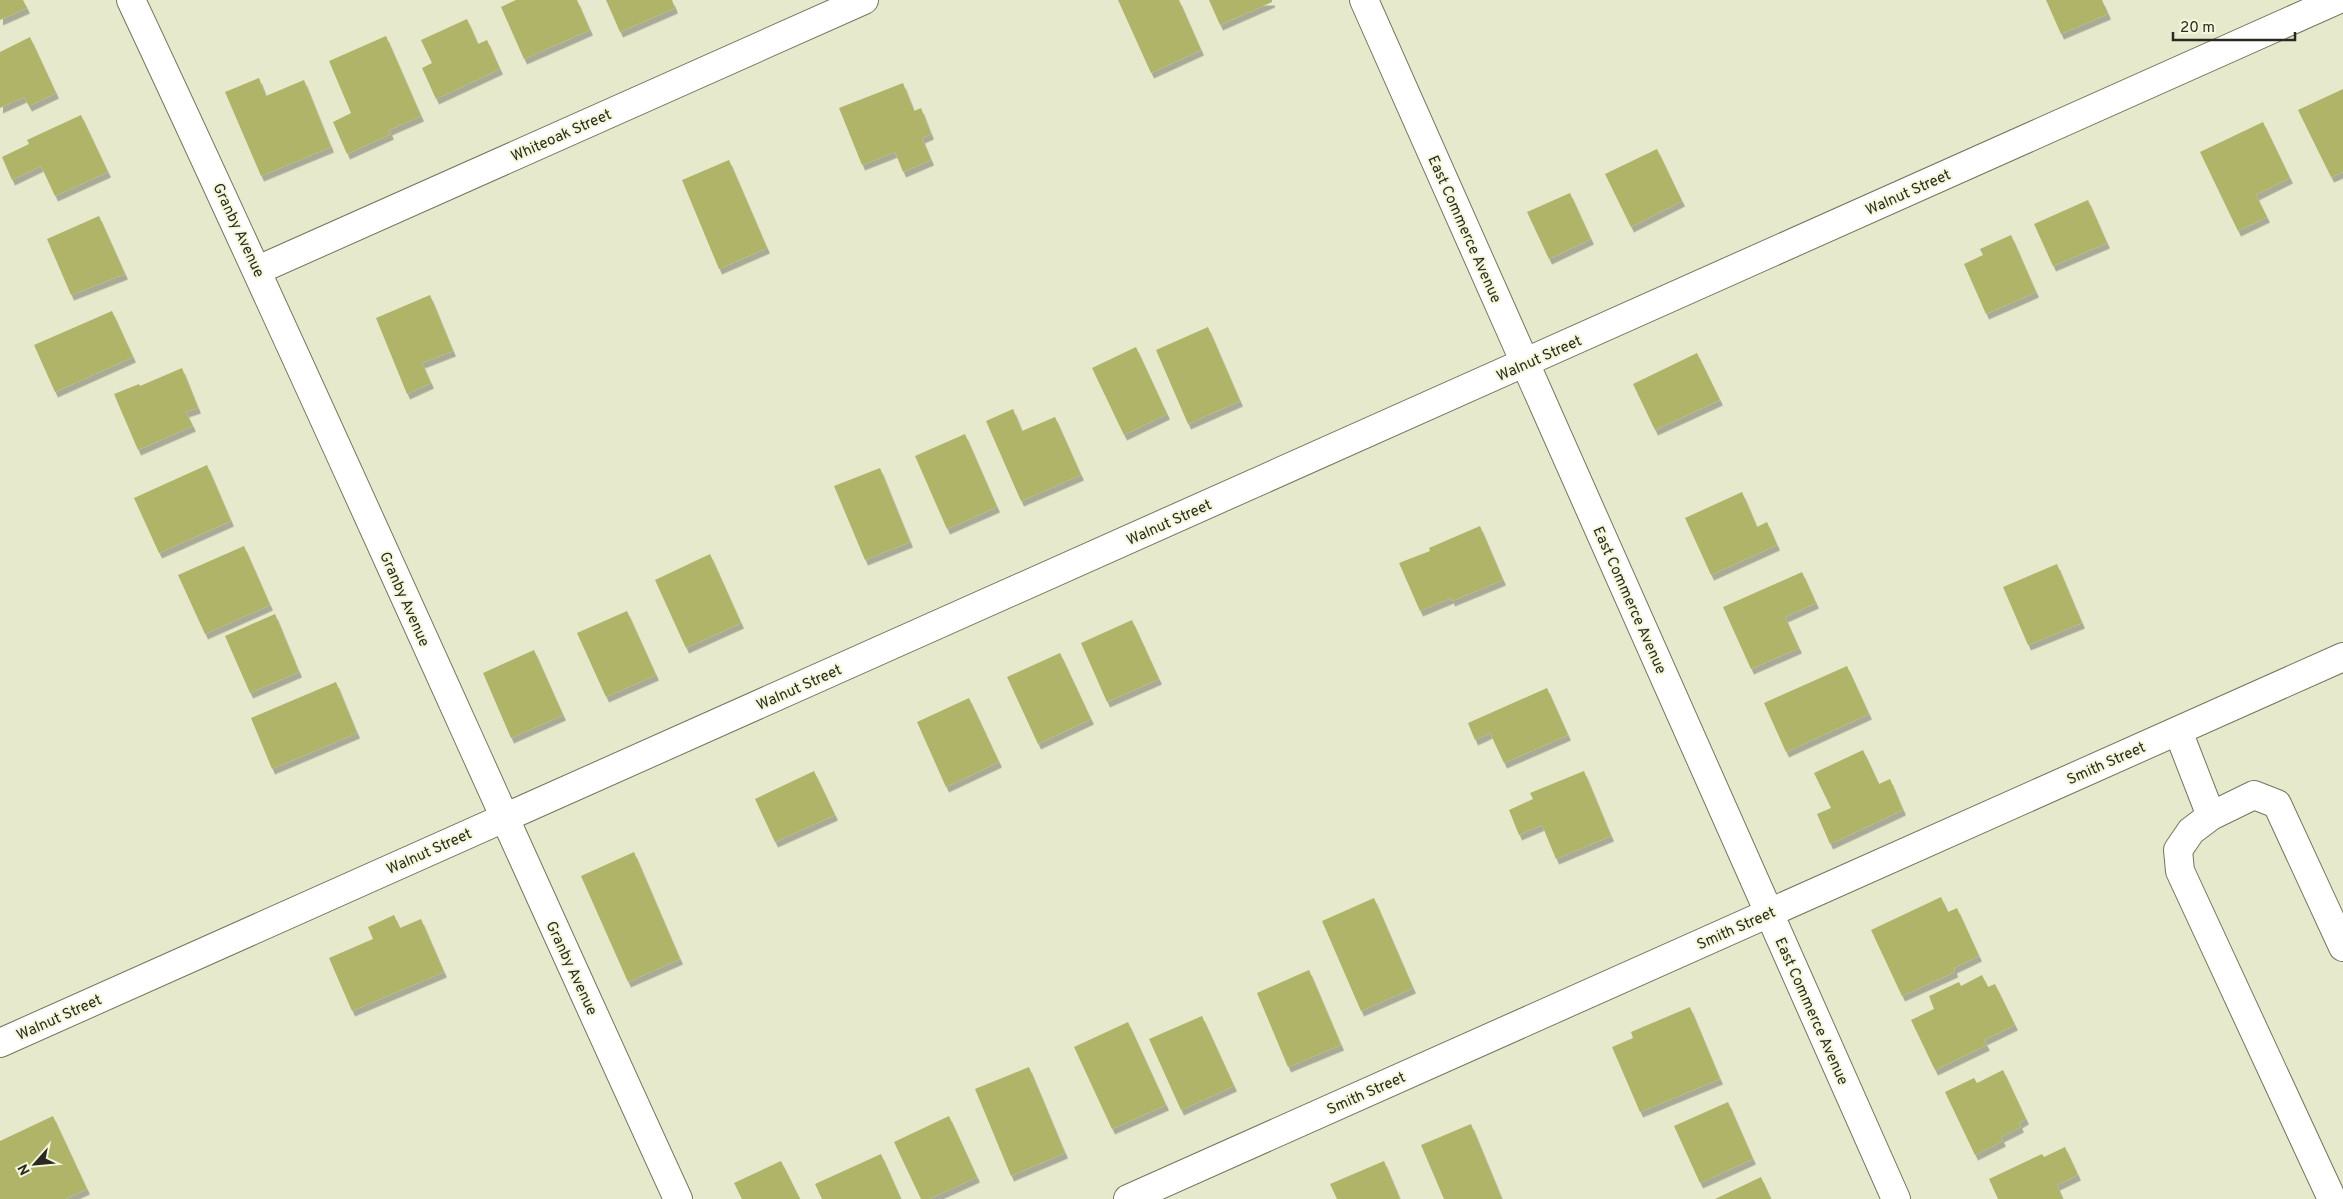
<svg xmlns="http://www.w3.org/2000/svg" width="2343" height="1199" viewBox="0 0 2343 1199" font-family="Overpass,sans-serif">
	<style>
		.building { fill: #afb468; filter: url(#shadow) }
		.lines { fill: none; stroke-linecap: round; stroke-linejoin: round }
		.minor-casing { stroke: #74765d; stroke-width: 30 }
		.minor { stroke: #fff; stroke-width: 28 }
		.labels { text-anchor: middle; stroke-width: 4; stroke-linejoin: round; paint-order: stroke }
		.street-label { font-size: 15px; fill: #2a2a20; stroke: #f4f7da }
	</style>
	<defs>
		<filter id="shadow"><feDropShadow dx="3" dy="5.5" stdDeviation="0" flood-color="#0004"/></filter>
	</defs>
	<rect width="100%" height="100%" fill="#e7e9cd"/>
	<path class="building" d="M 0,0 L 23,0 L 27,8 L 0,20 Z
		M 516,0 L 577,0 L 590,30 L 524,59 L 501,7 Z
		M 606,0 L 672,0 L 675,8 L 620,32 Z
		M 1118,0 L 1179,0 L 1201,50 L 1151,73 Z
		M 1209,0 L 1272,0 L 1272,2 L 1220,25 Z
		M 2046,0 L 2102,0 L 2108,14 L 2061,34 Z
		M 467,19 L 478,44 L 487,40 L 500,69 L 436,99 L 422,68 L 432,63 L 421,40 Z
		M 386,36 L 421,116 L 389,130 L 391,134 L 347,154 L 333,122 L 351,113 L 329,61 Z
		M 30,37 L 56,93 L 29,106 L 24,97 L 0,108 L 0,52 Z
		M 259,78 L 266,96 L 304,80 L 331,147 L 261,176 L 225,92 Z
		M 903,83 L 914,111 L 921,108 L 931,134 L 922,138 L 931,160 L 903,172 L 895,152 L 862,165 L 839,108 Z
		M 2343,89 L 2343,172 L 2331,177 L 2298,110 Z
		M 81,115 L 108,172 L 55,196 L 41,166 L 12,180 L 2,157 L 29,144 L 27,140 Z
		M 2263,122 L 2290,178 L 2256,195 L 2267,217 L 2238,231 L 2200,152 Z
		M 1657,149 L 1682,201 L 1631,227 L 1605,174 Z
		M 729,160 L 767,248 L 719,269 L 682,180 Z
		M 1570,193 L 1591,239 L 1549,259 L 1527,212 Z
		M 2088,200 L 2107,243 L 2053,266 L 2034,224 Z
		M 99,216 L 125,274 L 71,295 L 47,239 Z
		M 2011,235 L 2036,292 L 1986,314 L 1964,264 L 1983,255 L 1980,249 Z
		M 430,295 L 453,351 L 422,363 L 431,383 L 407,394 L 376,318 Z
		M 112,311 L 133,357 L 55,392 L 34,345 Z
		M 1208,327 L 1240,401 L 1188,424 L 1156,350 Z
		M 1136,347 L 1167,414 L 1124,435 L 1092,368 Z
		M 1697,353 L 1720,400 L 1655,430 L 1633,384 Z
		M 182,368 L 198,408 L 186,412 L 193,426 L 138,450 L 114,394 L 139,384 L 140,386 Z
		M 1013,409 L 1022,431 L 1055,417 L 1081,475 L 1021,501 L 986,421 Z
		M 965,434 L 997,507 L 947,529 L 915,456 Z
		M 207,465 L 231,521 L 159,553 L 134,498 Z
		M 880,468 L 910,542 L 865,560 L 834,486 Z
		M 1742,492 L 1757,527 L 1767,522 L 1777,545 L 1711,575 L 1685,518 Z
		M 1480,526 L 1503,580 L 1452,601 L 1451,598 L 1420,611 L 1399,563 L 1430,551 L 1429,548 Z
		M 244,546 L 270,605 L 205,634 L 178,575 Z
		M 710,554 L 741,623 L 686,648 L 655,580 Z
		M 2057,564 L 2082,623 L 2028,645 L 2003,587 Z
		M 1802,572 L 1816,603 L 1785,617 L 1799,648 L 1751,669 L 1723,607 Z
		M 627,611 L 656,675 L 606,697 L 577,633 Z
		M 275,614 L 299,672 L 250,693 L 225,636 Z
		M 1132,620 L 1159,679 L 1107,702 L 1081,643 Z
		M 534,650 L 563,715 L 511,738 L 483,673 Z
		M 1060,653 L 1091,719 L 1038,744 L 1007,677 Z
		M 1847,666 L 1869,714 L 1786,752 L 1764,703 Z
		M 336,682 L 357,733 L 272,769 L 251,718 Z
		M 1547,688 L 1568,735 L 1504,763 L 1490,733 L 1475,740 L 1468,723 Z
		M 969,698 L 999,762 L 946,787 L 917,722 Z
		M 1863,750 L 1879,784 L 1890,779 L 1903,810 L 1830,844 L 1817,814 L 1831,808 L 1814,773 Z
		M 814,771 L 835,815 L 775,842 L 755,799 Z
		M 1584,771 L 1611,836 L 1556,859 L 1542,825 L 1519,835 L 1509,810 L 1533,799 L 1530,793 Z
		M 634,852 L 680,959 L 628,982 L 581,876 Z
		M 1941,897 L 1948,912 L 1957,908 L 1979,956 L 1954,968 L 1955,972 L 1902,996 L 1871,930 Z
		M 1374,898 L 1413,988 L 1361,1011 L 1322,921 Z
		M 394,915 L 400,928 L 421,919 L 444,972 L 352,1011 L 329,958 L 373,939 L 368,927 Z
		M 1309,970 L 1341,1045 L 1288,1067 L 1257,993 Z
		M 1982,975 L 1988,987 L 1995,984 L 2015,1025 L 1984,1040 L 1987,1045 L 1935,1070 L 1911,1020 L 1934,1009 L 1929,996 L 1959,982 L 1961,986 Z
		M 1690,1007 L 1720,1079 L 1640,1112 L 1612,1047 L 1633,1038 L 1631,1032 Z
		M 1202,1016 L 1234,1086 L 1181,1110 L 1149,1039 Z
		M 1128,1022 L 1166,1105 L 1112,1129 L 1074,1047 Z
		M 1029,1067 L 1065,1153 L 1011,1176 L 975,1089 Z
		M 2003,1070 L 2026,1119 L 2019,1123 L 2021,1127 L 2001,1137 L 2003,1141 L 1975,1155 L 1945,1092 L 1974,1078 L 1977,1083 Z
		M 1728,1102 L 1753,1159 L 1700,1183 L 1674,1126 Z
		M 53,1116 L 87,1189 L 65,1199 L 0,1199 L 0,1141 Z
		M 949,1116 L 977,1177 L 929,1199 L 921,1199 L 894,1142 Z
		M 1471,1124 L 1502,1199 L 1444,1199 L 1421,1145 Z
		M 2065,1147 L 2078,1175 L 2057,1185 L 2063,1199 L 1998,1199 L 1989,1179 L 2042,1154 L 2044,1157 Z
		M 881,1154 L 901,1199 L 822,1199 L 815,1184 Z
		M 781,1161 L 800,1199 L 742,1199 L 734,1183 Z
		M 1384,1161 L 1400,1199 L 1337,1199 L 1330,1184 Z
		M 1761,1177 L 1771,1199 L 1715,1199 Z"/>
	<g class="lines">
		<defs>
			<path id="minor" d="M 131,0 C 318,398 495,800 678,1199
				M 1364,0 L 1896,1199
				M 258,270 L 864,0
				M 2178,731 L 2211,816 L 2191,831 L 2178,850 L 2180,871 L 2332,1199
				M 2211,816 L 2254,795 L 2277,804 L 2343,947
				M 0,1043 L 2337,0
				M 1128,1199 L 2343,657"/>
		</defs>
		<use href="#minor" class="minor-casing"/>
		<use href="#minor" class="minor"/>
	</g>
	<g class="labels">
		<g class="street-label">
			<text transform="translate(561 135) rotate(-24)" y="5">Whiteoak Street</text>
			<text transform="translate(1908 192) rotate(-24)" y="5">Walnut Street</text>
			<text transform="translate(1465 229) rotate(66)" y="5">East Commerce Avenue</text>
			<text transform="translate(239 230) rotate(65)" y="5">Granby Avenue</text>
			<text transform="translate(1539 358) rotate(-24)" y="5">Walnut Street</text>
			<text transform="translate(1169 522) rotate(-24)" y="5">Walnut Street</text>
			<text transform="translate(405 599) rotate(66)" y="5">Granby Avenue</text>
			<text transform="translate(1630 600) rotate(66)" y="5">East Commerce Avenue</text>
			<text transform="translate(799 687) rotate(-24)" y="5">Walnut Street</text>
			<text transform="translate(2106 763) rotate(-24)" y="5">Smith Street</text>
			<text transform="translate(429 851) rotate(-24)" y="5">Walnut Street</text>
			<text transform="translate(1736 928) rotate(-24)" y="5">Smith Street</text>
			<text transform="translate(572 968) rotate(65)" y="5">Granby Avenue</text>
			<text transform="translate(1812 1011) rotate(66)" y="5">East Commerce Avenue</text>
			<text transform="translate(59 1017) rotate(-24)" y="5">Walnut Street</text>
			<text transform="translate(1366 1093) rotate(-24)" y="5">Smith Street</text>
		</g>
	</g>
	<g transform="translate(35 1164) rotate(243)" stroke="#f4f7da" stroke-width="4" paint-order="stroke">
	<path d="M0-4L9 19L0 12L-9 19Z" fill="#2a2a20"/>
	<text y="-8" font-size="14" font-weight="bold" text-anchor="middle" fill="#2a2a20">N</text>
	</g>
	<path d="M2173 32v8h122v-8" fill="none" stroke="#2a2a20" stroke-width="2.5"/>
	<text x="2180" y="32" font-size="15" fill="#2a2a20" stroke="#f4f7da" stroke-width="4" paint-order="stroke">20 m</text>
</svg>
